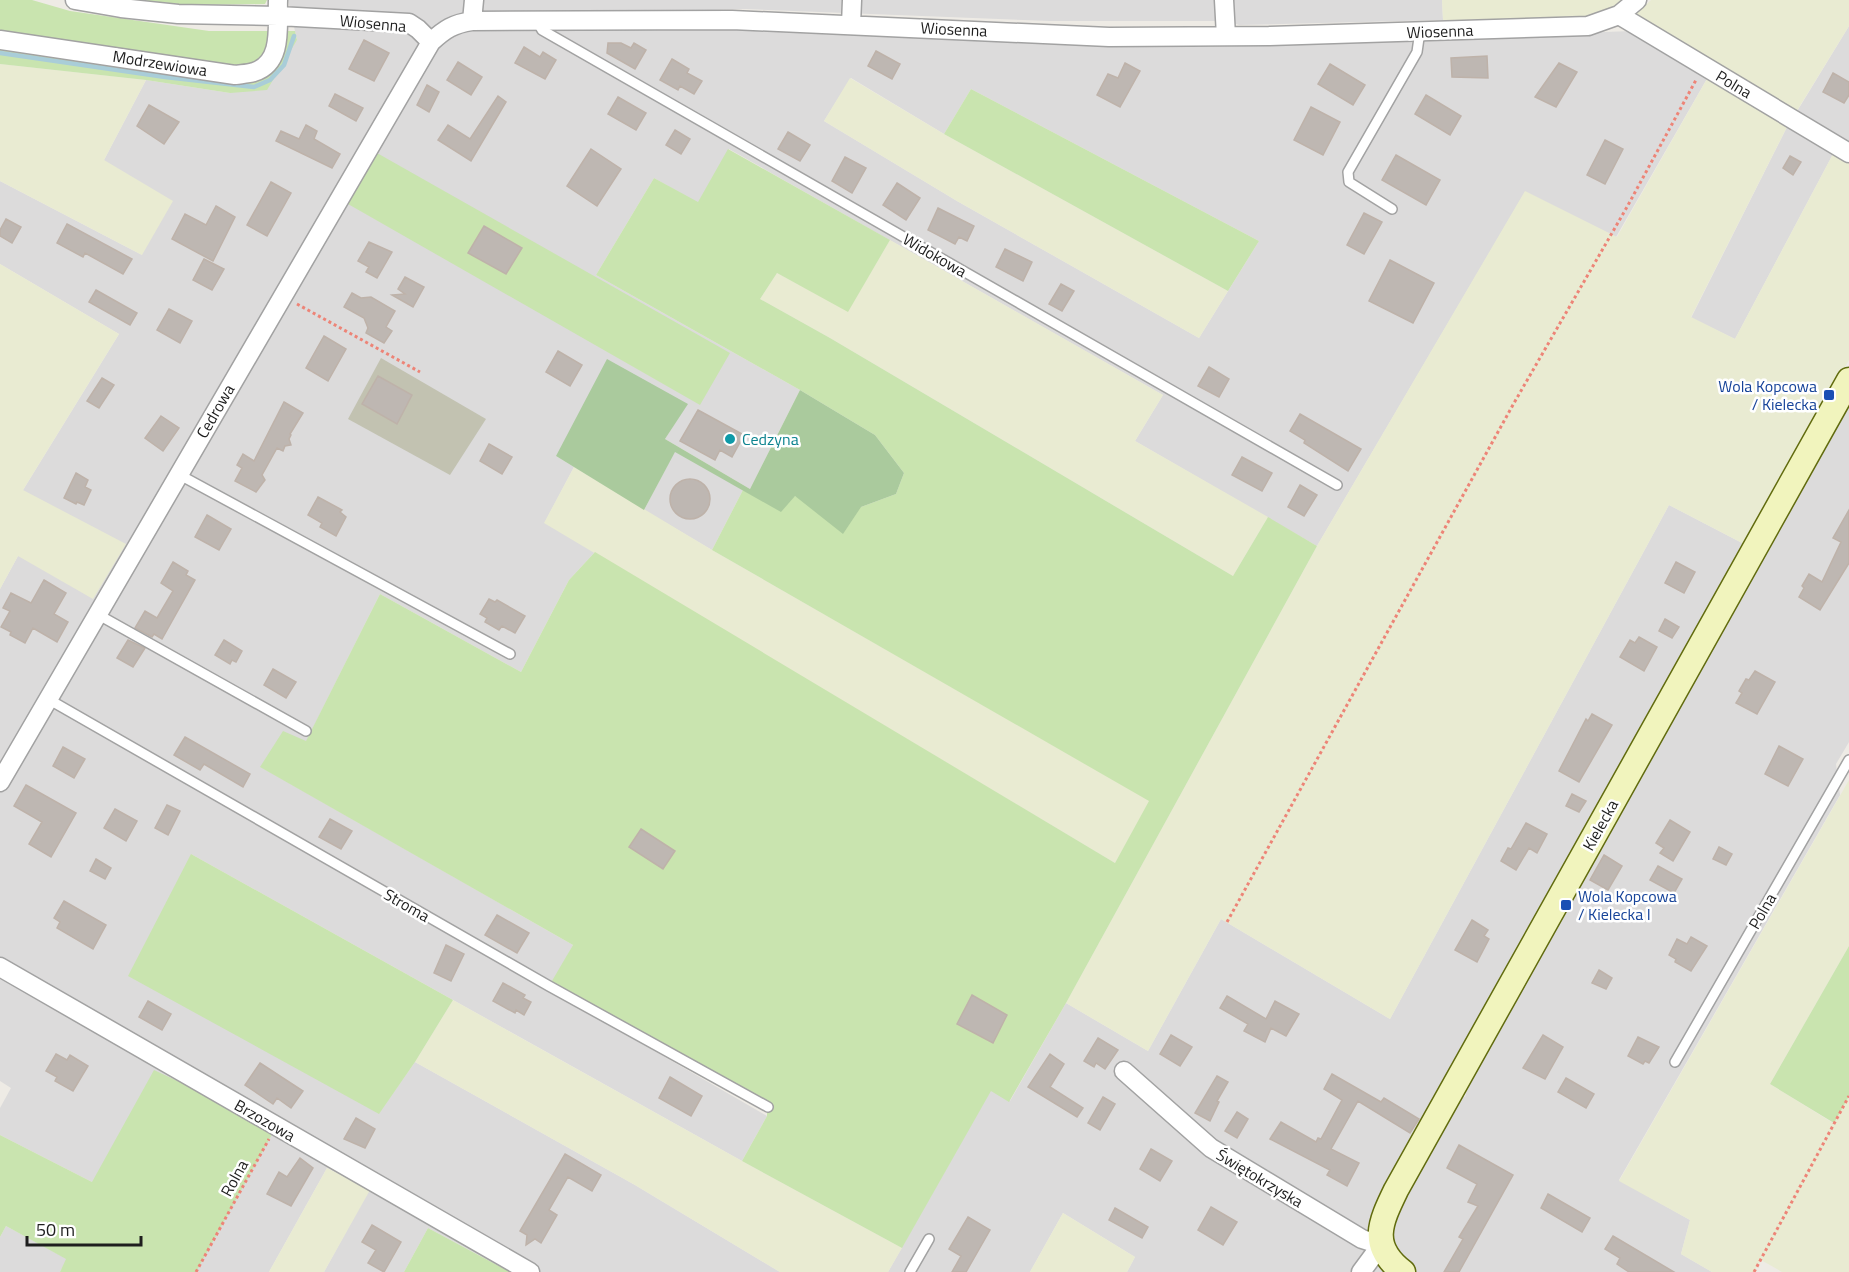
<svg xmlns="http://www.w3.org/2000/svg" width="1849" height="1272" viewBox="0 0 1849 1272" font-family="'Titillium Web',sans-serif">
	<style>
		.residential { fill: #dcdbdb; fill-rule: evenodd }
		.construction { fill: #c2c2b1 }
		.farmland { fill: #e9ebd2 }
		.grass { fill: #c9e4af }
		.forest { fill: #aaca9d }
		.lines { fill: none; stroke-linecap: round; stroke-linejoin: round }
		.stream { stroke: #a9cdd8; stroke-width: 4.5 }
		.building { fill: #beb7b2; stroke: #beb2a9; stroke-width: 1.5 }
		.lane-casing { stroke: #a2a2a2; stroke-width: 12 }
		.street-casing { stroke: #a2a2a2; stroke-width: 21 }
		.secondary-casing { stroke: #616b0e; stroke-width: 27 }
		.path { stroke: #ed8477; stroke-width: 3; stroke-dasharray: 3 3; stroke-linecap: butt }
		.lane { stroke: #fff; stroke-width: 9 }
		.street { stroke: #fff; stroke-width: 18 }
		.secondary { stroke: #f1f4bd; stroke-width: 24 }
		.transit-dot { fill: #1a4fb4; stroke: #fff; stroke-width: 2 }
		.culture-dot { fill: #0f9aa8; stroke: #fff; stroke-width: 2 }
		.labels { text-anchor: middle; stroke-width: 5; stroke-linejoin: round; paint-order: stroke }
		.street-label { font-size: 16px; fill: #1e1e1e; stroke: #fff }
		.transit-label { font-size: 16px; fill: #164399; stroke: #fff; text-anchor: end }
		.culture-label { font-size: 16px; fill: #0d838f; stroke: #fff; text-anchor: start }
	</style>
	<rect width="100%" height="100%" fill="#eeebe5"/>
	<path class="residential" d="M 288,0 L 1216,0 L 1217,21 L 1050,21 L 746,9 L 612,13 L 1000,40 L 1211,47 L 1632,31 L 1708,77 L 1616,237 L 1525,192 L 1317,546 L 1135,441 L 1163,395 L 729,149 L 698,203 L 654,178 L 596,275 L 800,390 L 750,489 L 665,439 L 687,404 L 556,456 L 574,467 L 545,522 L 595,552 L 569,580 L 521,672 L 380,594 L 306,742 L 261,767 L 573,945 L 549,990 L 767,1116 L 742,1161 L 191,854 L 379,1113 L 415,1062 L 635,1185 L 780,1272 L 510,1272 L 428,1228 L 404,1272 L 324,1272 L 369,1190 L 327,1168 L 269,1272 L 196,1272 L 92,1182 L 0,1135 L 0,1108 L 11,1088 L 0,1081 L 0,589 L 18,556 L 23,490 L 119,334 L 0,264 L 0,181 L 142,255 L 104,160 L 146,80 L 230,93 L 297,40 ZM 851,78 L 944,134 L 971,89 L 1259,241 L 1199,338 L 957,201 L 824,121 Z
		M 1233,0 L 1442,0 L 1443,20 L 1239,25 L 1234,23 Z
		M 1849,26 L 1849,145 L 1796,113 Z
		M 1787,127 L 1833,154 L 1735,339 L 1691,318 Z
		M 1849,402 L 1849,742 L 1836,764 L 1840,795 L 1619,1180 L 1690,1220 L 1681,1254 L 1712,1272 L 1127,1272 L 1135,1257 L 1063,1213 L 1030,1272 L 888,1272 L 991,1090 L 1010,1101 L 1066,1003 L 1148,1051 L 1221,919 L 1390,1019 L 1669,505 L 1744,544 L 1442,1085 L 1465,1097 L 1475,1063 Z
		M 675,451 L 743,490 L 712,550 L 644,510 Z
		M 6,1226 L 67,1259 L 60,1272 L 0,1272 L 0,1237 Z"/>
	<path class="construction" d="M 381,358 L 486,419 L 450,475 L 348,419 Z"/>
	<path class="farmland" d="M 1442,0 L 1622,0 L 1617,5 L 1580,19 L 1443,20 Z
		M 1651,0 L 1849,0 L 1849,26 L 1787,127 L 1691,317 L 1735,339 L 1833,154 L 1849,164 L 1849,360 L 1744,544 L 1669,505 L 1390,1019 L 1221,919 L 1148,1051 L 1066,1003 L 1317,546 L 1525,191 L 1617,237 L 1708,77 L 1635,15 Z
		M 0,64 L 146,80 L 104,160 L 173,201 L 142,255 L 0,181 Z
		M 850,78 L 944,134 L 1228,291 L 1199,338 L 957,201 L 824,121 Z
		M 890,240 L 1163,395 L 1135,441 L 1268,517 L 1233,576 L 830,338 L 760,299 L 777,273 L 848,311 Z
		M 0,264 L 119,334 L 23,490 L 126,544 L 93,599 L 18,556 L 0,589 Z
		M 574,467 L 712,550 L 1150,801 L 1115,863 L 544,523 Z
		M 1849,780 L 1849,946 L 1770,1084 L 1833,1123 L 1849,1096 L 1849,1272 L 1782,1272 L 1761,1260 L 1754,1272 L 1712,1272 L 1681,1254 L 1690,1220 L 1619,1181 Z
		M 453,1000 L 742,1161 L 902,1248 L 888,1272 L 780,1272 L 635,1185 L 415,1062 Z
		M 327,1168 L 370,1190 L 324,1272 L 269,1272 Z
		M 1063,1213 L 1135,1257 L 1127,1272 L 1030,1272 Z"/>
	<path class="grass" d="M 0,0 L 32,0 L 70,11 L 209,31 L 295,31 L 297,40 L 267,90 L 230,93 L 146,80 L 0,64 Z
		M 139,0 L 267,0 L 265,4 L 189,5 Z
		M 971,89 L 1259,241 L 1228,291 L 944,134 Z
		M 728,149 L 890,240 L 848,312 L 777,273 L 760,299 L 830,338 L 1233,576 L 1268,517 L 1317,546 L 1066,1003 L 1009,1102 L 991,1091 L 902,1248 L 742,1161 L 767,1116 L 767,1107 L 549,986 L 573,945 L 260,767 L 283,731 L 306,741 L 380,594 L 521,672 L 569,580 L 595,552 L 1115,863 L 1149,801 L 712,550 L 743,490 L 781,511 L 794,496 L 861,507 L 896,494 L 904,473 L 875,435 L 800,390 L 596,275 L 654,178 L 698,202 Z
		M 377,153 L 730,353 L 700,405 L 348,204 Z
		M 191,854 L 453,1000 L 415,1062 L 379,1114 L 128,976 Z
		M 1849,946 L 1849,1096 L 1834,1123 L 1770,1084 Z
		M 154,1070 L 276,1127 L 196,1272 L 60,1272 L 66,1259 L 6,1226 L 0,1237 L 0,1135 L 92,1182 Z
		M 428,1228 L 510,1272 L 404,1272 Z"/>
	<path class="forest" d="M 607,359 L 688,404 L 665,439 L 750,489 L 800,390 L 875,435 L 904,473 L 896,494 L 861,507 L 843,534 L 795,496 L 781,512 L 675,452 L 644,510 L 556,456 Z"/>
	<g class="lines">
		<path class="stream" d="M 0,53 L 165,77 L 254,87 L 270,80 L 284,65 L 294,36"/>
	</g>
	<path class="building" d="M 364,40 L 389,53 L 374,81 L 349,69 Z
		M 608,43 L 621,43 L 631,48 L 634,43 L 646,50 L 635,69 L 607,53 Z
		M 524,47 L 540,57 L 543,52 L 556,60 L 545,79 L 515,63 Z
		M 876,51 L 900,64 L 892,79 L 868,66 Z
		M 1487,56 L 1488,78 L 1452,77 L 1451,58 Z
		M 672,59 L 689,69 L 687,73 L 702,81 L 694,94 L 680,86 L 678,90 L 660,80 Z
		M 458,62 L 482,77 L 471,95 L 447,80 Z
		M 1125,63 L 1140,71 L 1120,107 L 1097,95 L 1108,74 L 1118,78 Z
		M 1559,63 L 1577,72 L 1556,107 L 1535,97 Z
		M 1330,64 L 1365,85 L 1353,105 L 1318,84 Z
		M 1833,73 L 1849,82 L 1849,95 L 1844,103 L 1823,92 Z
		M 427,85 L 439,92 L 429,112 L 417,105 Z
		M 335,94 L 363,108 L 356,121 L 329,106 Z
		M 1426,95 L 1461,116 L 1450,135 L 1415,114 Z
		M 498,96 L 506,102 L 471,161 L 438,140 L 448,125 L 470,139 Z
		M 618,97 L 646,113 L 636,130 L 608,114 Z
		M 149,105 L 179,122 L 164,144 L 137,126 Z
		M 1311,107 L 1340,122 L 1323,155 L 1294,140 Z
		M 306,125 L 317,131 L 314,139 L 340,154 L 332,168 L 276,141 L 281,131 L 299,139 Z
		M 675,130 L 690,139 L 681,154 L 666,145 Z
		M 788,132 L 810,145 L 800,161 L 778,149 Z
		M 1605,140 L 1623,149 L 1605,184 L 1587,175 Z
		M 591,149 L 621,169 L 597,206 L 567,186 Z
		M 1396,155 L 1440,180 L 1426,205 L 1382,180 Z
		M 1790,156 L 1801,162 L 1793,175 L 1783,168 Z
		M 845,157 L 866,168 L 852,193 L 832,181 Z
		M 271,182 L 291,193 L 267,236 L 247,225 Z
		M 897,183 L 920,198 L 906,220 L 883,205 Z
		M 216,206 L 235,217 L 213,261 L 172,239 L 185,214 L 206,225 Z
		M 938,208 L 974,226 L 967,241 L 959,237 L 955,244 L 928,230 Z
		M 1364,213 L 1382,222 L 1364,254 L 1347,245 Z
		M 6,219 L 21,227 L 12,243 L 0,236 L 0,230 Z
		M 67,224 L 132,259 L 123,274 L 85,253 L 83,257 L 57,243 Z
		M 484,226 L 522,248 L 506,274 L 468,253 Z
		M 369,242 L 392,252 L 377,278 L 366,272 L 369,267 L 358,261 Z
		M 1005,249 L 1032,262 L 1023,281 L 996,267 Z
		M 204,259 L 224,269 L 212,290 L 193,280 Z
		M 1390,260 L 1434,283 L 1413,323 L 1369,301 Z
		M 405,277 L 424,287 L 413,307 L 392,295 L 405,294 L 398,289 Z
		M 1061,284 L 1074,291 L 1062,311 L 1049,304 Z
		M 96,290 L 137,313 L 130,325 L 89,302 Z
		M 352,293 L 361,298 L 371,297 L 395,311 L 386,327 L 392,331 L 384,343 L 366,333 L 368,328 L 364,318 L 344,307 Z
		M 169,309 L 192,321 L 180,343 L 157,330 Z
		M 324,336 L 346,349 L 328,381 L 306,368 Z
		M 558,351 L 582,365 L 570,386 L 546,372 Z
		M 1209,367 L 1229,379 L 1219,397 L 1198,386 Z
		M 378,376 L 412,395 L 397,424 L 362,404 Z
		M 102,378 L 114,385 L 99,408 L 87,401 Z
		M 284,402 L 303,413 L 290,434 L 291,435 L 289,439 L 291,445 L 285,446 L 283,451 L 277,448 L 262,475 L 265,480 L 256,492 L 235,481 L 242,468 L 237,465 L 243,454 L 254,461 Z
		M 698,410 L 744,435 L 732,457 L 720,450 L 715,460 L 680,441 Z
		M 1300,414 L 1361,449 L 1348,471 L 1304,443 L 1305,440 L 1290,431 Z
		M 161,416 L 179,428 L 163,451 L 145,438 Z
		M 489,444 L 512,457 L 502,474 L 480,461 Z
		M 1242,457 L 1272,473 L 1262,491 L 1232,475 Z
		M 76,473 L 88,480 L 85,487 L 91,490 L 84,505 L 77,502 L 76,504 L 64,498 Z
		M670 499a20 20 0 1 1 40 0a20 20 0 1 1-40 0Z
		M 1300,485 L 1317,495 L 1304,516 L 1288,507 Z
		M 318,497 L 342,510 L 340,512 L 346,517 L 336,536 L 320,527 L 322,523 L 308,515 Z
		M 1849,510 L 1849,563 L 1820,610 L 1799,597 L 1804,588 L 1802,586 L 1809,574 L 1822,582 L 1841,542 L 1833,538 Z
		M 207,515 L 231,529 L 219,550 L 195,537 Z
		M 173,562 L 188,571 L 186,575 L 195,580 L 162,639 L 154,634 L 152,637 L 135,628 L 145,611 L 157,618 L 173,591 L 161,583 Z
		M 1676,562 L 1695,572 L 1684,593 L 1665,583 Z
		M 44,580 L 66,593 L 54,614 L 68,622 L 57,642 L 33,628 L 25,643 L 10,635 L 11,632 L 1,627 L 10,611 L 3,608 L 11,593 L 31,603 Z
		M 489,599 L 495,602 L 497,600 L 525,616 L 515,633 L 502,626 L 499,630 L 485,622 L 487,618 L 480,614 Z
		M 1665,619 L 1679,627 L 1672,638 L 1659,631 Z
		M 1639,637 L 1657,647 L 1644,671 L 1620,657 L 1630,640 L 1635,643 Z
		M 128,640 L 145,648 L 133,667 L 117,658 Z
		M 224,640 L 242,651 L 236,662 L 232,660 L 230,664 L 215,655 Z
		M 273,669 L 296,682 L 286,698 L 264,685 Z
		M 1755,671 L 1775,682 L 1757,714 L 1736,703 L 1742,693 L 1739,691 L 1746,679 L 1749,680 Z
		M 1592,714 L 1612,725 L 1579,782 L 1559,771 L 1586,719 L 1588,721 Z
		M 185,737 L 250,774 L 243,787 L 204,764 L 200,770 L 174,755 Z
		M 1779,746 L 1803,759 L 1788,786 L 1765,774 Z
		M 63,747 L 85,759 L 74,778 L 53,766 Z
		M 26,785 L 76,813 L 51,857 L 29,844 L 42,822 L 14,806 Z
		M 1572,794 L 1586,801 L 1579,812 L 1566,806 Z
		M 167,805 L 180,811 L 168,835 L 155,828 Z
		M 115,809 L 137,821 L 126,841 L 104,828 Z
		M 330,819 L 352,831 L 341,849 L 319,837 Z
		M 1670,820 L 1690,832 L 1673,861 L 1660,853 L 1664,848 L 1656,843 Z
		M 1526,823 L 1547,834 L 1537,853 L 1529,848 L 1516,870 L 1501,861 L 1508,848 L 1511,849 Z
		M 641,829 L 675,851 L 663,869 L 629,847 Z
		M 1719,847 L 1732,854 L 1726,865 L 1713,859 Z
		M 1604,855 L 1622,866 L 1608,890 L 1590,880 Z
		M 96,859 L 111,868 L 105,879 L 90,871 Z
		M 1658,866 L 1682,879 L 1674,893 L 1650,880 Z
		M 64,901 L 106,925 L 93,949 L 57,928 L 60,922 L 54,918 Z
		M 497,915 L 529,933 L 517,953 L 485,935 Z
		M 1472,920 L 1488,930 L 1484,936 L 1489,939 L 1477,962 L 1455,950 Z
		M 1691,937 L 1707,946 L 1691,971 L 1675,962 L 1676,959 L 1669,955 L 1677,939 L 1687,944 Z
		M 446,945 L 464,954 L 451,981 L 434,973 Z
		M 1599,970 L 1612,978 L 1606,989 L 1592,983 Z
		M 503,983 L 525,995 L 523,998 L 531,1002 L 524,1015 L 516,1010 L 515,1013 L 493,1001 Z
		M 972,995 L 1007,1015 L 993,1043 L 957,1024 Z
		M 1227,996 L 1266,1019 L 1275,1001 L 1299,1014 L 1286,1036 L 1271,1028 L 1265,1042 L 1244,1031 L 1248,1024 L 1220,1008 Z
		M 148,1001 L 171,1014 L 162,1030 L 139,1017 Z
		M 1171,1035 L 1192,1047 L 1180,1066 L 1160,1054 Z
		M 1543,1035 L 1563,1047 L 1545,1079 L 1523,1068 Z
		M 1638,1037 L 1659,1047 L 1649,1063 L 1645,1061 L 1643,1064 L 1628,1056 Z
		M 1098,1038 L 1118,1050 L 1105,1069 L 1096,1063 L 1094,1067 L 1084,1061 Z
		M 56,1054 L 67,1060 L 70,1055 L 88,1066 L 73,1091 L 55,1081 L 57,1077 L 46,1071 Z
		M 1050,1054 L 1064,1064 L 1050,1087 L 1083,1108 L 1077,1117 L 1028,1087 Z
		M 260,1063 L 303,1091 L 291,1108 L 277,1098 L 273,1104 L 245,1085 Z
		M 1332,1074 L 1381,1102 L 1384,1098 L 1419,1119 L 1410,1133 L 1358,1101 L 1331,1149 L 1359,1163 L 1347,1186 L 1327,1175 L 1330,1170 L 1270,1139 L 1281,1122 L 1316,1142 L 1318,1138 L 1321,1139 L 1342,1100 L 1324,1089 Z
		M 1217,1076 L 1228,1082 L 1217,1101 L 1219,1102 L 1210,1121 L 1195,1113 Z
		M 670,1077 L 702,1096 L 691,1116 L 659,1098 Z
		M 1566,1078 L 1594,1094 L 1586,1108 L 1558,1092 Z
		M 1103,1097 L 1115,1104 L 1100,1130 L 1088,1123 Z
		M 1237,1112 L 1248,1119 L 1237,1138 L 1225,1131 Z
		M 356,1118 L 375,1129 L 365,1148 L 344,1139 Z
		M 1459,1145 L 1513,1175 L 1459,1272 L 1444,1272 L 1463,1239 L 1459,1237 L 1478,1206 L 1468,1202 L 1477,1184 L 1447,1168 Z
		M 1151,1149 L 1172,1161 L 1160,1181 L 1140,1169 Z
		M 565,1154 L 601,1175 L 592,1191 L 568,1177 L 549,1210 L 557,1215 L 541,1243 L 535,1239 L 526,1245 L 527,1235 L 520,1231 Z
		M 300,1158 L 313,1168 L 291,1206 L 267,1194 L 279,1172 L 287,1177 Z
		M 1548,1194 L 1590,1218 L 1582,1232 L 1541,1208 Z
		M 1211,1207 L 1237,1222 L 1223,1245 L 1198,1230 Z
		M 1115,1208 L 1148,1227 L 1142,1238 L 1109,1220 Z
		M 968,1217 L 990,1230 L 966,1272 L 952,1272 L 961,1256 L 949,1249 Z
		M 372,1225 L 401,1242 L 384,1272 L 368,1263 L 376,1250 L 362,1242 Z
		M 1613,1236 L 1674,1272 L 1629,1272 L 1617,1264 L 1620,1258 L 1605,1249 Z"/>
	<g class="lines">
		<defs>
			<path id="lane" d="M 537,21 L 542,30 L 1337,485
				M 1392,209 L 1349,182 L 1348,172 L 1417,52 L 1420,31
				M 178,474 L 510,654
				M 97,614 L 306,731
				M 48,699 L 549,986 L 768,1107
				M 1675,1062 L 1849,760
				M 910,1272 L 929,1239"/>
			<path id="street" d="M 75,0 L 121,8 L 178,14 L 278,16 L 409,23 L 418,29 L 431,42
				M 1224,0 L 1226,36
				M 1619,15 L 1849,153
				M 472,21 L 474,0
				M 851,25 L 852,0
				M 0,40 L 235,75 C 241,74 248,74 254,72 C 284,63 277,24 278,0
				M 0,782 L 431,42 C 445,29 453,24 472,21 L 732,20 L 1109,37 L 1269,36 L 1588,26 L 1619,15 L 1637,0
				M 0,967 L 530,1272
				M 1124,1071 L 1211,1148 L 1362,1239 L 1381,1245 L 1361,1272"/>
			<path id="secondary" d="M 1403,1272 C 1369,1246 1380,1223 1396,1190 L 1849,380"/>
		</defs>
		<use href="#lane" class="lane-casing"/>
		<use href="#street" class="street-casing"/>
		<use href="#secondary" class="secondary-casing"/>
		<path class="path" d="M 297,304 L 420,372
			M 1227,922 L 1514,403 L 1627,207 L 1696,80
			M 196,1272 L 269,1139
			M 1754,1272 L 1849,1096"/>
		<use href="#lane" class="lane"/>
		<use href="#street" class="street"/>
		<use href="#secondary" class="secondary"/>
	</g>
	<g class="transit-dot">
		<rect x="1823" y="389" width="12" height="12" rx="3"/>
		<rect x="1560" y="899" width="12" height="12" rx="3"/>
	</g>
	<circle class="culture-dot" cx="730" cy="439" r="6"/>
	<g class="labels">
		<g class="street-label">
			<text transform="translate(373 23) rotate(5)" y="6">Wiosenna</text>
			<text transform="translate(954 29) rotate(3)" y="6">Wiosenna</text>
			<text transform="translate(1440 31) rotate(-2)" y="6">Wiosenna</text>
			<text transform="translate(160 63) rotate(9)" y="6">Modrzewiowa</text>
			<text transform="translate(1734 84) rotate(31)" y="6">Polna</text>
			<text transform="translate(935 255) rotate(30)" y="6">Widokowa</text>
			<text transform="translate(215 411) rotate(-60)" y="6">Cedrowa</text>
			<text transform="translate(1600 825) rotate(-61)" y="6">Kielecka</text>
			<text transform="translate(407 905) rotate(30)" y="6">Stroma</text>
			<text transform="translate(1762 911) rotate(-60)" y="6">Polna</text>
			<text transform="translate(265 1120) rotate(30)" y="6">Brzozowa</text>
			<text transform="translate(234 1178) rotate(-61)" y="6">Rolna</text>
			<text transform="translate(1260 1178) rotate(31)" y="6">Świętokrzyska</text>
		</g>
		<g class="transit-label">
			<text x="1817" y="392">Wola Kopcowa<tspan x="1817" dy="18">/ Kielecka</tspan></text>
			<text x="1578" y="902" text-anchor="start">Wola Kopcowa<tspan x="1578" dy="18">/ Kielecka I</tspan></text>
		</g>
		<g class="culture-label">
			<text x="742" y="445">Cedzyna</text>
		</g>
	</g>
	<path d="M27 1236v9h114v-9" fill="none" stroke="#1e1e1e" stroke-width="3"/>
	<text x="36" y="1236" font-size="18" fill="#1e1e1e" stroke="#ffffff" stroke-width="4.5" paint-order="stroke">50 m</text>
</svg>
